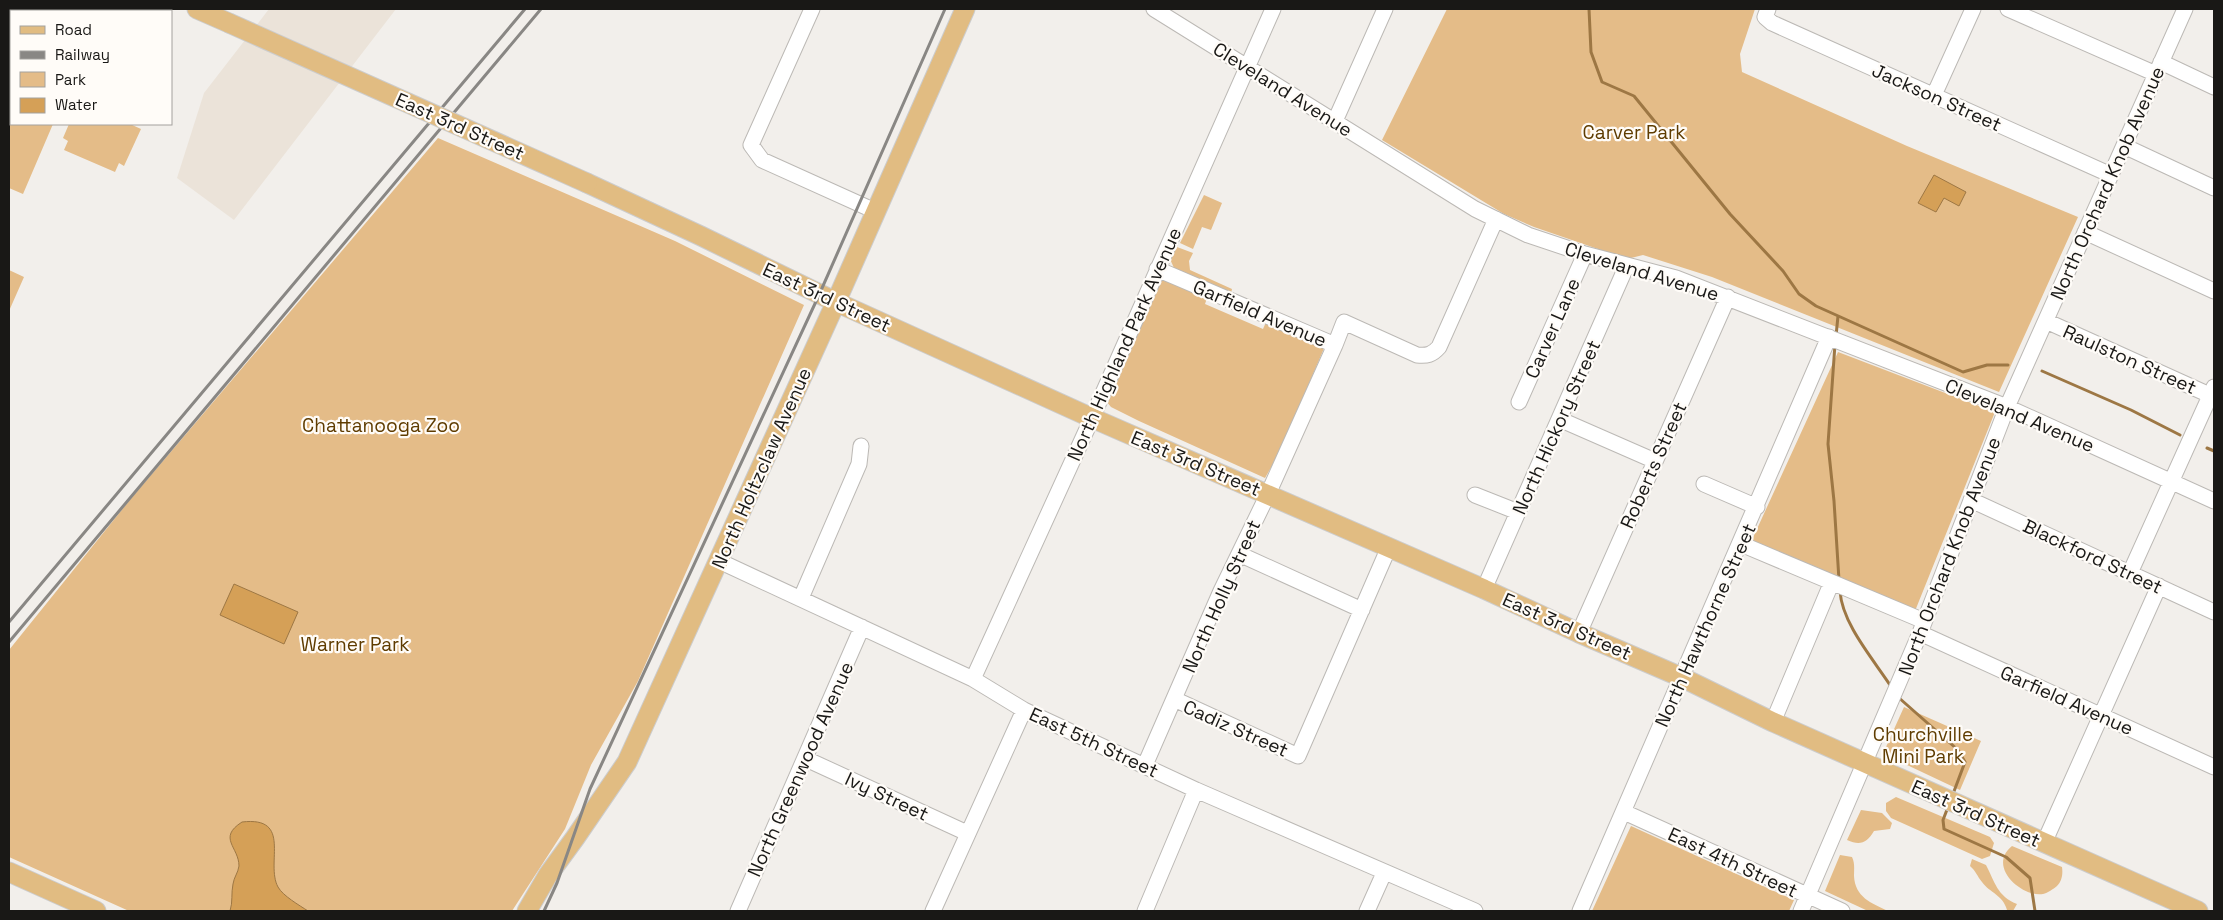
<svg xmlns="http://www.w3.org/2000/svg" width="2223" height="920" viewBox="0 0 2223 920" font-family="'Space Grotesk',sans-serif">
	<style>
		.built { fill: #ebe3d9 }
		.green { fill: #e4bc88 }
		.water { fill: #d5a057; stroke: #9d7744 }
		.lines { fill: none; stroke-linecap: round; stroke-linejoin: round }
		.stream { stroke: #9d7744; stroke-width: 3 }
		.minor-casing { stroke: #bcb9b5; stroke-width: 17 }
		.major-casing { stroke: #ccc; stroke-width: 21 }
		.minor { stroke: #fff; stroke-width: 15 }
		.major { stroke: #e1bc82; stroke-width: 19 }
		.rail { stroke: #898784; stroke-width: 3 }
		.major-bridge-casing { stroke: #ccc; stroke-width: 21; stroke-linecap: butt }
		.major-bridge { stroke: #e1bc82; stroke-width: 19 }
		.labels { text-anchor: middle; stroke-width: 4.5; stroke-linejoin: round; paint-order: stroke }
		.street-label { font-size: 19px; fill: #191816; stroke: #fffcf8 }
		.park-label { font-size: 19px; fill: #5f3c00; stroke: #fffcf8 }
	</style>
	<rect width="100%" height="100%" fill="#f2efeb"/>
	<path class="built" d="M 269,9 L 396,9 L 234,220 L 177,178 L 204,93 Z"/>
	<path class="green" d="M 9,9 L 95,9 L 94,11 L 11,11 L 11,124 L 53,124 L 23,194 L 9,188 Z
		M 1447,9 L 1755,9 L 1740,54 L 1742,72 L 1907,146 L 2078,217 L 1999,392 L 1712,277 L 1643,255 L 1627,259 L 1534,227 L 1504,214 L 1382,140 Z
		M 69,124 L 130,124 L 141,129 L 124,166 L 119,163 L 115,172 L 64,150 L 68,141 L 63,138 Z
		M 438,138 L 675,241 L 804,305 L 638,681 L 591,765 L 565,829 L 512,911 L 129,911 L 9,857 L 9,650 L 129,501 Z
		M 1204,195 L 1222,203 L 1211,230 L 1202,227 L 1193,249 L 1180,243 Z
		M 1177,247 L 1193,253 L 1189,261 L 1190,270 L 1232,289 L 1231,294 L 1174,268 L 1170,259 Z
		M 9,270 L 24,277 L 9,311 Z
		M 1164,275 L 1207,298 L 1205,304 L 1263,329 L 1267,320 L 1325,346 L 1280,452 L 1265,478 L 1139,421 L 1111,407 L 1106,401 L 1147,307 Z
		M 1838,352 L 1995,412 L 1915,611 L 1751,542 Z
		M 1904,707 L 1981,741 L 1960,790 L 1888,756 L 1886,747 Z
		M 1896,797 L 1990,837 L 1994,843 L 1990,856 L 1982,859 L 1891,818 L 1886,811 L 1886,803 Z
		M 1861,810 L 1882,813 L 1892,823 L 1890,829 L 1874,831 C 1867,843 1860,846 1847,840 Z
		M 1631,826 L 1794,900 L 1789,911 L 1592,911 Z
		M 2012,846 L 2062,867 C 2063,874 2062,881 2057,886 C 2053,889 2048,893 2043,894 C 2023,898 1986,867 2012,846 Z
		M 1840,855 L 1852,857 C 1855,863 1854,869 1854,876 C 1855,897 1871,903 1888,911 L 1868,911 L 1825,891 Z
		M 1972,859 L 1986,865 C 1995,882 1997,896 2017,904 L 2013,911 L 2007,910 C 2003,895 1990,893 1982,882 C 1977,876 1976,871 1970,866 Z"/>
	<path class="water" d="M 1934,175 L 1966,192 L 1959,206 L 1944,198 L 1936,212 L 1918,203 Z
		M 234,584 L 298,612 L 284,644 L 220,615 Z
		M 242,822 C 293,816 265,863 278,887 C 283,896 299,905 308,911 L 230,911 C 233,902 231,893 233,884 C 234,877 238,873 239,866 C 239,847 217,838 242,822 Z"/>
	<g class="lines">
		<path class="stream" d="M 1589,9 L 1591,52 L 1602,82 L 1634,96 L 1730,214 L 1783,271 L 1799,294 L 1816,306 L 1963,372 L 1987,365 L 2008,365
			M 1836,336 L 1838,316
			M 1835,344 L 1828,444 L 1834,501 L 1839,580
			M 2042,371 L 2131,410 L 2180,435
			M 2207,448 L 2214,451
			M 1840,591 C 1842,624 1874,660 1892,688
			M 1898,697 L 1958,750 L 1965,762 L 1953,794
			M 1948,807 L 1943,820 L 1944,829 L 2006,857 L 2030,878 L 2035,911"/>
		<defs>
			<path id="minor" d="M 812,9 L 751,145 L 762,160 L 875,211
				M 1154,9 L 1475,209 L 1528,235 L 1585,254 L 1676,278 L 2007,407 L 2214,501
				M 1768,9 L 1765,17 L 1772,23 L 2111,175
				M 2008,9 L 2156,74
				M 2161,62 L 2214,87
				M 1934,95 L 1973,9
				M 1335,121 L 1385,9
				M 2124,146 L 2214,188
				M 2085,232 L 2214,291
				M 1157,269 L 1335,345 L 1344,322 L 1417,355 C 1427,356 1432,355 1439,347 L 1496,219
				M 2046,321 L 2214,397
				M 1519,402 L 1585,254
				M 1559,419 L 1655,461
				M 1704,484 L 1757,507
				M 1475,495 L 1518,512
				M 1971,500 L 2214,612
				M 1741,544 L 1924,621
				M 1239,554 L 1362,610
				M 719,561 L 973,679 L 1024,710 L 1196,790 L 1475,911
				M 2130,573 L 2214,387
				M 1484,589 L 1627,265
				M 801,598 L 859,464 L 861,446
				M 1579,633 L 1728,297
				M 1920,633 L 2214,767
				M 973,679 L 1092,418 L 1273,9
				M 1174,699 L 1298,756 L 1389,547
				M 1773,722 L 1831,584
				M 806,759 L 967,833
				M 1145,765 L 1221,591 L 1268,494 L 1335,345
				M 1624,812 L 1842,911
				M 2044,843 L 2159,586
				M 738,911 L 862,627
				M 933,911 L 1024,710
				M 1145,911 L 1196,790
				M 1367,911 L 1384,873
				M 1580,911 L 1829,337
				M 1801,911 L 1920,633 L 2007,407 L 2185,9"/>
			<path id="major" d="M 197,9 L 229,23
				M 587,183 L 701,236 L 836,302 L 1092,418 L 1484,589 L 1579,633 L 1681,677 L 1773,722 L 2198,911
				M 9,872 L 96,911
				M 527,911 L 548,875 L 575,838 L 627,762 L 836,302 L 965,9"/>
		</defs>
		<use href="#minor" class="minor-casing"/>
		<use href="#major" class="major-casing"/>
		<use href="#minor" class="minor"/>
		<use href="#major" class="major"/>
		<path class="rail" d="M 9,622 L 525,9
			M 9,642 L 541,9
			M 544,911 L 557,883 L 590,789 L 819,295 L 945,9"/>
		<defs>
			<path id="major-bridge" d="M 229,23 L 587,183"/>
		</defs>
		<use href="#major-bridge" class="major-bridge-casing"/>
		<use href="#major-bridge" class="major-bridge"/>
	</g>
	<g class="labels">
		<g class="street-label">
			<text transform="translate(1283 89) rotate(32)" y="7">Cleveland Avenue</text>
			<text transform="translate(1937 97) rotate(24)" y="7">Jackson Street</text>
			<text transform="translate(460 126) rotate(24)" y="7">East 3rd Street</text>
			<text transform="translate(2107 183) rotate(-66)" y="7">North Orchard Knob Avenue</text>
			<text transform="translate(1642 271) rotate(17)" y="7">Cleveland Avenue</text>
			<text transform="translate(827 297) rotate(25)" y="7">East 3rd Street</text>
			<text transform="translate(1260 313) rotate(23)" y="7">Garfield Avenue</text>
			<text transform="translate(1552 328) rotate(-66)" y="7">Carver Lane</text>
			<text transform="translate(1124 344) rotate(-66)" y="7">North Highland Park Avenue</text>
			<text transform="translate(2130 359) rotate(24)" y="7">Raulston Street</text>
			<text transform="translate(2020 415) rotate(23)" y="7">Cleveland Avenue</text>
			<text transform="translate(1556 427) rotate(-66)" y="7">North Hickory Street</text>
			<text transform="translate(1196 463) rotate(23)" y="7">East 3rd Street</text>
			<text transform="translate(1653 465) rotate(-66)" y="7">Roberts Street</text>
			<text transform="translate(761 468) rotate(-66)" y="7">North Holtzclaw Avenue</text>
			<text transform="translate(1949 556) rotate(-69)" y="7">North Orchard Knob Avenue</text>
			<text transform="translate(2093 556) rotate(25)" y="7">Blackford Street</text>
			<text transform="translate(1221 596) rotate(-66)" y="7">North Holly Street</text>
			<text transform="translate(1705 625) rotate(-66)" y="7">North Hawthorne Street</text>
			<text transform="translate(1567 626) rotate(24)" y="7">East 3rd Street</text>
			<text transform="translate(2067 700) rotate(24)" y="7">Garfield Avenue</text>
			<text transform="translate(1236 728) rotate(24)" y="7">Cadiz Street</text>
			<text transform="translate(1094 742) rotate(25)" y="7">East 5th Street</text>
			<text transform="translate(800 769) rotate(-66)" y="7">North Greenwood Avenue</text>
			<text transform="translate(887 796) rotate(25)" y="7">Ivy Street</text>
			<text transform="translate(1976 813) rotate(24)" y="7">East 3rd Street</text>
			<text transform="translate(1733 862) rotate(25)" y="7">East 4th Street</text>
		</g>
		<g class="park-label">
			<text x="1634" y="139">Carver Park</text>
			<text x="381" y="432">Chattanooga Zoo</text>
			<text x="355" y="651">Warner Park</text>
			<text x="1923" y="741">Churchville<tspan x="1923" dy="22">Mini Park</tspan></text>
		</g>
	</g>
	<rect width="2223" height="920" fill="none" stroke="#191816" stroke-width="20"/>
	<rect x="10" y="10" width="162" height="115" fill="#fffcf8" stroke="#a3a19e"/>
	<rect x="20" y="26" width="25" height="8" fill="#e1bc82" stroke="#a3a19e"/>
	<text x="55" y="35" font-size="15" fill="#191816">Road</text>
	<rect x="20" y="51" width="25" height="8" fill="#898784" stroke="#a3a19e"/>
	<text x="55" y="60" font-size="15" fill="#191816">Railway</text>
	<rect x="20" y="72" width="25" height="15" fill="#e4bc88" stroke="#a3a19e"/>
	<text x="55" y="85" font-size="15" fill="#191816">Park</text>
	<rect x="20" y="98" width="25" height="15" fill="#d5a057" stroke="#a3a19e"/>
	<text x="55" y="110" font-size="15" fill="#191816">Water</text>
</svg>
